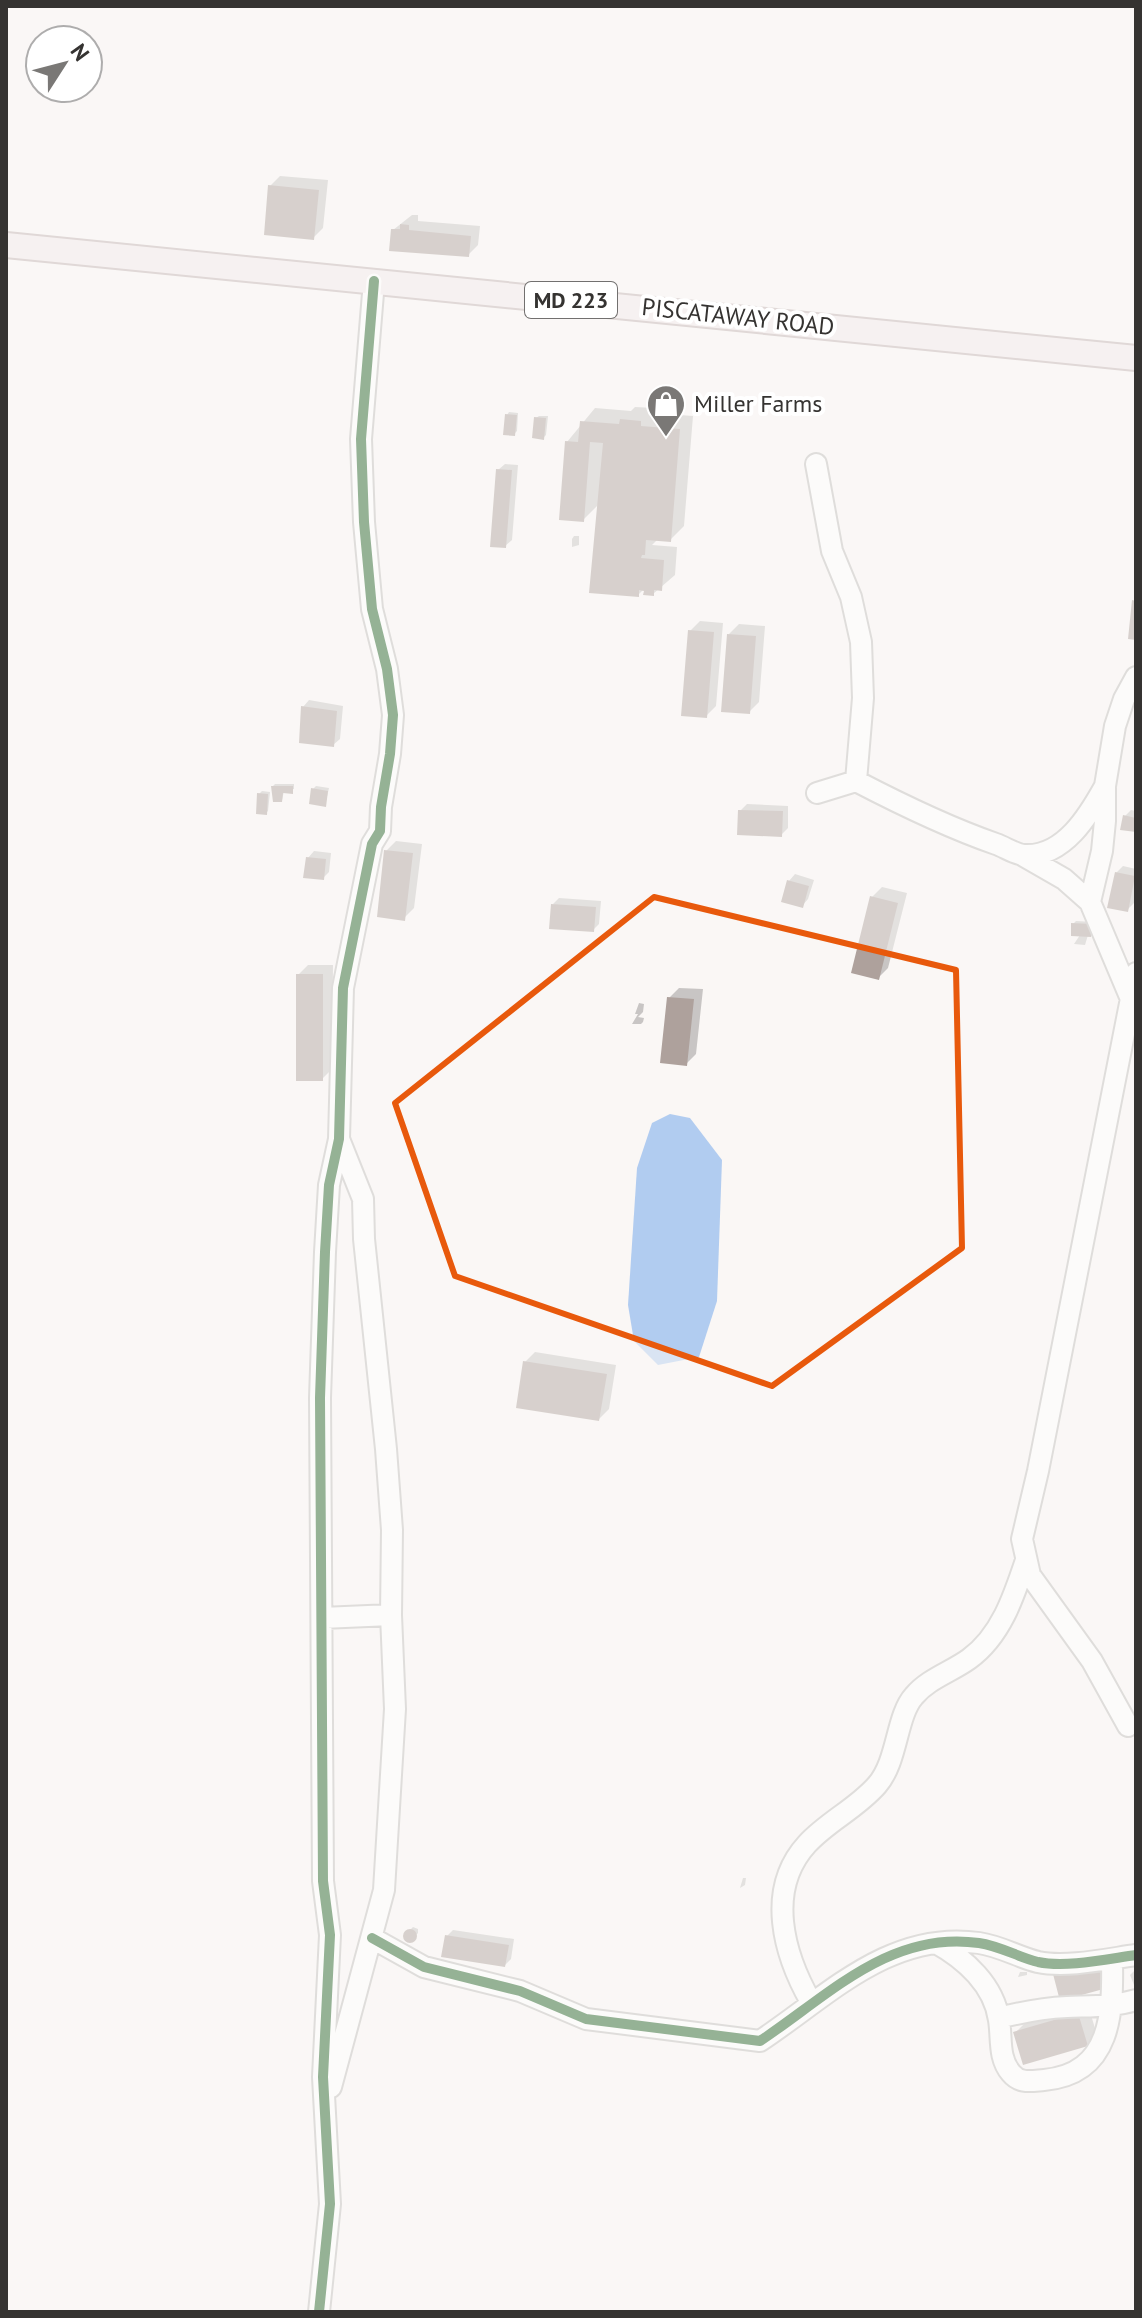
<svg xmlns="http://www.w3.org/2000/svg" width="1142" height="2318" viewBox="0 0 1142 2318" font-family="'PT Sans',sans-serif">
	<style>
		.water { fill: #b1ccf0 }
		.shadow { fill: #0003 }
		.building { fill: #aea19c }
		.lines { fill: none; stroke-linecap: round; stroke-linejoin: round }
		.minor-casing { stroke: #bfbdbb; stroke-width: 24 }
		.major-casing { stroke: #c0b1b1; stroke-width: 28 }
		.minor { stroke: #fefefe; stroke-width: 20 }
		.major { stroke: #f2e9ea; stroke-width: 24 }
		.cycleway-casing { stroke: #fff; stroke-width: 15 }
		.cycleway { stroke: #1b5e20; stroke-width: 10 }
		.marked { fill: none; stroke: #e8590c; stroke-width: 6; stroke-linejoin: round }
		.labels { text-anchor: middle; stroke-width: 8; stroke-linejoin: round; paint-order: stroke }
		.shield { fill: #fff; stroke: #72706f; stroke-width: 2 }
		.shield-label { font-size: 22px; font-weight: bold; fill: #353331 }
		.street-label { font-size: 24px; fill: #353331; stroke: #fff }
		.poi-label { font-size: 24px; fill: #353331; stroke: #fff; text-anchor: start }
	</style>
	<rect width="100%" height="100%" fill="#faf7f5"/>
	<path class="water" d="M 670,1114 L 690,1118 L 722,1160 L 717,1301 L 699,1357 L 658,1365 L 634,1341 L 628,1305 L 637,1168 L 652,1123 Z"/>
	<path class="shadow" d="M 280,176 L 328,180 L 323,228 L 313,238 L 270,186 Z
		M 412,215 L 418,215 L 418,221 L 480,226 L 478,245 L 468,255 L 393,230 Z
		M 635,407 L 654,408 L 653,413 L 693,416 L 684,526 L 670,540 L 658,539 L 652,545 L 677,547 L 675,575 L 653,594 L 646,587 L 638,595 L 599,504 L 583,520 L 567,442 L 595,408 L 631,411 Z
		M 509,412 L 518,413 L 517,431 L 514,434 L 507,415 Z
		M 539,416 L 548,416 L 546,435 L 543,438 L 536,418 Z
		M 505,464 L 518,465 L 512,540 L 505,546 L 498,470 Z
		M 574,536 L 579,536 L 579,545 L 572,547 L 572,539 Z
		M 700,621 L 723,623 L 716,706 L 706,716 L 690,631 Z
		M 739,624 L 765,626 L 759,702 L 749,712 L 729,634 Z
		M 309,700 L 343,706 L 340,739 L 333,745 L 303,707 Z
		M 275,784 L 294,784 L 294,789 L 284,791 L 282,800 L 273,786 Z
		M 316,786 L 329,788 L 325,805 L 313,789 Z
		M 262,791 L 270,792 L 268,811 L 266,813 L 259,794 Z
		M 747,804 L 788,806 L 788,828 L 781,835 L 740,811 Z
		M 1131,810 L 1136,811 L 1136,830 L 1125,816 Z
		M 396,841 L 422,844 L 414,908 L 404,918 L 386,851 Z
		M 314,851 L 331,853 L 329,872 L 323,878 L 308,858 Z
		M 1123,866 L 1136,869 L 1134,903 L 1127,910 L 1116,873 Z
		M 795,874 L 814,880 L 808,899 L 802,906 L 789,881 Z
		M 882,887 L 907,893 L 888,968 L 878,978 L 872,897 Z
		M 559,898 L 601,901 L 599,924 L 593,930 L 553,904 Z
		M 1076,921 L 1094,922 L 1093,932 L 1088,935 L 1085,945 L 1074,944 L 1080,935 L 1073,924 Z
		M 308,965 L 333,965 L 332,1069 L 322,1079 L 298,975 Z
		M 679,988 L 703,989 L 696,1054 L 686,1064 L 669,998 Z
		M 639,1003 L 644,1004 L 643,1012 L 638,1017 L 644,1018 L 643,1022 L 641,1024 L 632,1024 L 638,1014 L 635,1014 Z
		M 535,1352 L 616,1365 L 609,1409 L 599,1419 L 525,1362 Z
		M 743,1878 L 746,1878 L 745,1885 L 740,1888 Z
		M 413,1927 L 418,1929 L 418,1933 L 411,1941 L 407,1940 L 404,1936 Z
		M 453,1930 L 514,1939 L 511,1959 L 505,1965 L 447,1936 Z
		M 1136,1969 L 1136,1985 L 1134,1985 L 1130,1975 Z
		M 1020,1972 L 1027,1972 L 1027,1975 L 1018,1977 Z
		M 1088,2005 L 1097,2035 L 1087,2045 L 1015,2033 L 1025,2023 Z"/>
	<path class="building" d="M 268,185 L 319,190 L 314,240 L 264,235 Z
		M 400,224 L 409,225 L 409,230 L 471,236 L 469,257 L 389,251 L 391,229 L 400,229 Z
		M 505,414 L 517,415 L 515,436 L 503,435 Z
		M 534,417 L 546,418 L 544,440 L 532,438 Z
		M 620,419 L 641,421 L 641,426 L 680,429 L 671,542 L 646,540 L 645,555 L 642,555 L 641,558 L 664,560 L 662,591 L 654,590 L 654,596 L 643,595 L 644,591 L 639,590 L 639,597 L 589,593 L 603,443 L 590,442 L 584,522 L 559,520 L 565,441 L 578,442 L 580,421 L 619,424 Z
		M 496,469 L 512,470 L 506,548 L 490,547 Z
		M 1132,600 L 1136,601 L 1136,640 L 1128,639 Z
		M 688,630 L 714,632 L 707,718 L 681,716 Z
		M 727,634 L 756,636 L 750,714 L 721,712 Z
		M 301,706 L 337,711 L 334,747 L 299,743 Z
		M 271,786 L 293,786 L 293,794 L 283,793 L 282,802 L 273,802 Z
		M 311,788 L 328,791 L 326,807 L 309,804 Z
		M 257,793 L 268,794 L 267,815 L 256,814 Z
		M 738,810 L 783,811 L 782,837 L 737,835 Z
		M 1123,815 L 1136,818 L 1136,832 L 1120,830 Z
		M 384,850 L 413,853 L 405,921 L 377,917 Z
		M 306,857 L 326,859 L 324,880 L 303,878 Z
		M 1115,872 L 1135,876 L 1128,912 L 1107,908 Z
		M 787,880 L 809,886 L 803,908 L 781,902 Z
		M 870,896 L 898,903 L 879,980 L 851,973 Z
		M 551,904 L 596,907 L 594,932 L 549,929 Z
		M 1071,923 L 1092,924 L 1091,937 L 1071,936 Z
		M 296,974 L 323,974 L 323,1081 L 296,1081 Z
		M 667,997 L 694,999 L 687,1066 L 660,1063 Z
		M 523,1361 L 607,1374 L 599,1421 L 516,1408 Z
		M403 1936a7 7 0 1 1 14 0a7 7 0 1 1-14 0Z
		M 445,1935 L 509,1945 L 505,1967 L 441,1957 Z
		M 1100,1962 L 1107,1988 L 1060,2001 L 1053,1974 Z
		M 1078,2013 L 1088,2046 L 1023,2065 L 1013,2032 Z"/>
	<g class="lines">
		<defs>
			<path id="minor" d="M 816,464 L 832,551 L 851,597 L 861,642 L 863,698 L 856,781 C 902,805 947,827 996,844 C 1005,847 1016,855 1025,855 C 1064,857 1089,815 1105,786
				M 817,793 L 856,781
				M 1024,856 L 1064,879 L 1090,902
				M 1131,999 L 1090,902 L 1102,851 L 1105,821 L 1105,786 L 1115,726 L 1124,699 L 1136,677
				M 322,1618 L 391,1615
				M 1128,1726 L 1092,1661 L 1030,1575 L 1022,1539 L 1038,1471 L 1136,973
				M 372,1938 L 424,1967 L 520,1991 L 586,2019 L 760,2041 C 828,1996 890,1930 979,1943 C 1000,1946 1018,1957 1038,1962 C 1066,1968 1107,1959 1136,1955
				M 936,1943 C 965,1959 994,1985 999,2020 C 1002,2038 998,2058 1011,2073 C 1020,2084 1031,2081 1044,2080 C 1112,2074 1113,2012 1112,1959
				M 811,2002 C 784,1955 765,1890 807,1844 C 828,1821 856,1809 877,1785 C 898,1761 896,1716 914,1696 C 928,1679 951,1672 969,1659 C 1001,1636 1014,1596 1026,1560
				M 999,2018 C 1022,2012 1044,2008 1067,2007 C 1091,2006 1113,2007 1136,2000
				M 331,2087 L 384,1890 L 395,1709 L 391,1615 L 392,1530 L 386,1449 L 364,1239 L 363,1199 L 339,1139
				M 319,2312 L 330,2204 L 323,2077 L 330,1935 L 323,1881 L 320,1398 L 325,1252 L 329,1185 L 339,1139 L 343,988 L 372,844 L 380,831 L 381,807 L 390,754 L 393,715 L 387,669 L 372,609 L 364,522 L 361,439 L 374,281"/>
			<path id="major" d="M 6,245 L 1136,358"/>
		</defs>
		<use href="#minor" class="minor-casing"/>
		<use href="#major" class="major-casing"/>
		<use href="#minor" class="minor"/>
		<use href="#major" class="major"/>
		<defs>
			<path id="cycleway" d="M 372,1938 L 424,1967 L 520,1991 L 586,2019 L 760,2041 C 828,1996 890,1930 979,1943 C 1000,1946 1018,1957 1038,1962 C 1066,1968 1107,1959 1136,1955
				M 319,2312 L 330,2204 L 323,2077 L 330,1935 L 323,1881 L 320,1398 L 325,1252 L 329,1185 L 339,1139 L 343,988 L 372,844 L 380,831 L 381,807 L 390,754 L 393,715 L 387,669 L 372,609 L 364,522 L 361,439 L 374,281"/>
		</defs>
		<use href="#cycleway" class="cycleway-casing"/>
		<use href="#cycleway" class="cycleway"/>
	</g>
	<path d="M0 0H1142V2318H0ZM 654,897 L 956,970 L 962,1248 L 772,1386 L 455,1276 L 395,1103 Z" fill="#faf7f5" fill-opacity=".55" fill-rule="evenodd"/>
	<path class="marked" d="M 654,897 L 956,970 L 962,1248 L 772,1386 L 455,1276 L 395,1103 Z"/>
	<defs>
		<symbol id="shop-pin" viewBox="-11 -11 22 30"><path d="M0 17L-7.5 6A9.5 9.5 0 1 1 7.5 6Z" fill="#7a7876" stroke="#fff"/><path d="M-5-2.5h2.3a2.7 3.5 0 0 1 5.4 0H5L5.5 6h-11ZM-1.5-2.5h3a1.5 2.3 0 0 0-3 0Z" fill="#fff"/></symbol>
	</defs>
	<g fill-rule="evenodd">
		<use href="#shop-pin" x="644" y="382" width="44" height="60"/>
	</g>
	<g class="labels">
		<rect class="shield" x="525" y="282" width="92" height="36" rx="6"/>
		<g class="shield-label">
			<text x="571" y="308">MD 223</text>
		</g>
		<g class="street-label">
			<text transform="translate(738 317) rotate(6)" y="8">PISCATAWAY ROAD</text>
		</g>
		<g class="poi-label">
			<text x="694" y="412">Miller Farms</text>
		</g>
	</g>
	<rect width="1142" height="2318" fill="none" stroke="#353331" stroke-width="16"/>
	<g transform="translate(64 64) rotate(54)"><circle r="38" fill="#ffffff" stroke="#aeadad" stroke-width="2"/>
	<path d="M0-6L14 30L0 20L-14 30Z" fill="#7a7876"/>
	<text y="-12" font-size="22" font-weight="bold" text-anchor="middle" fill="#353331">N</text>
	</g>
</svg>
